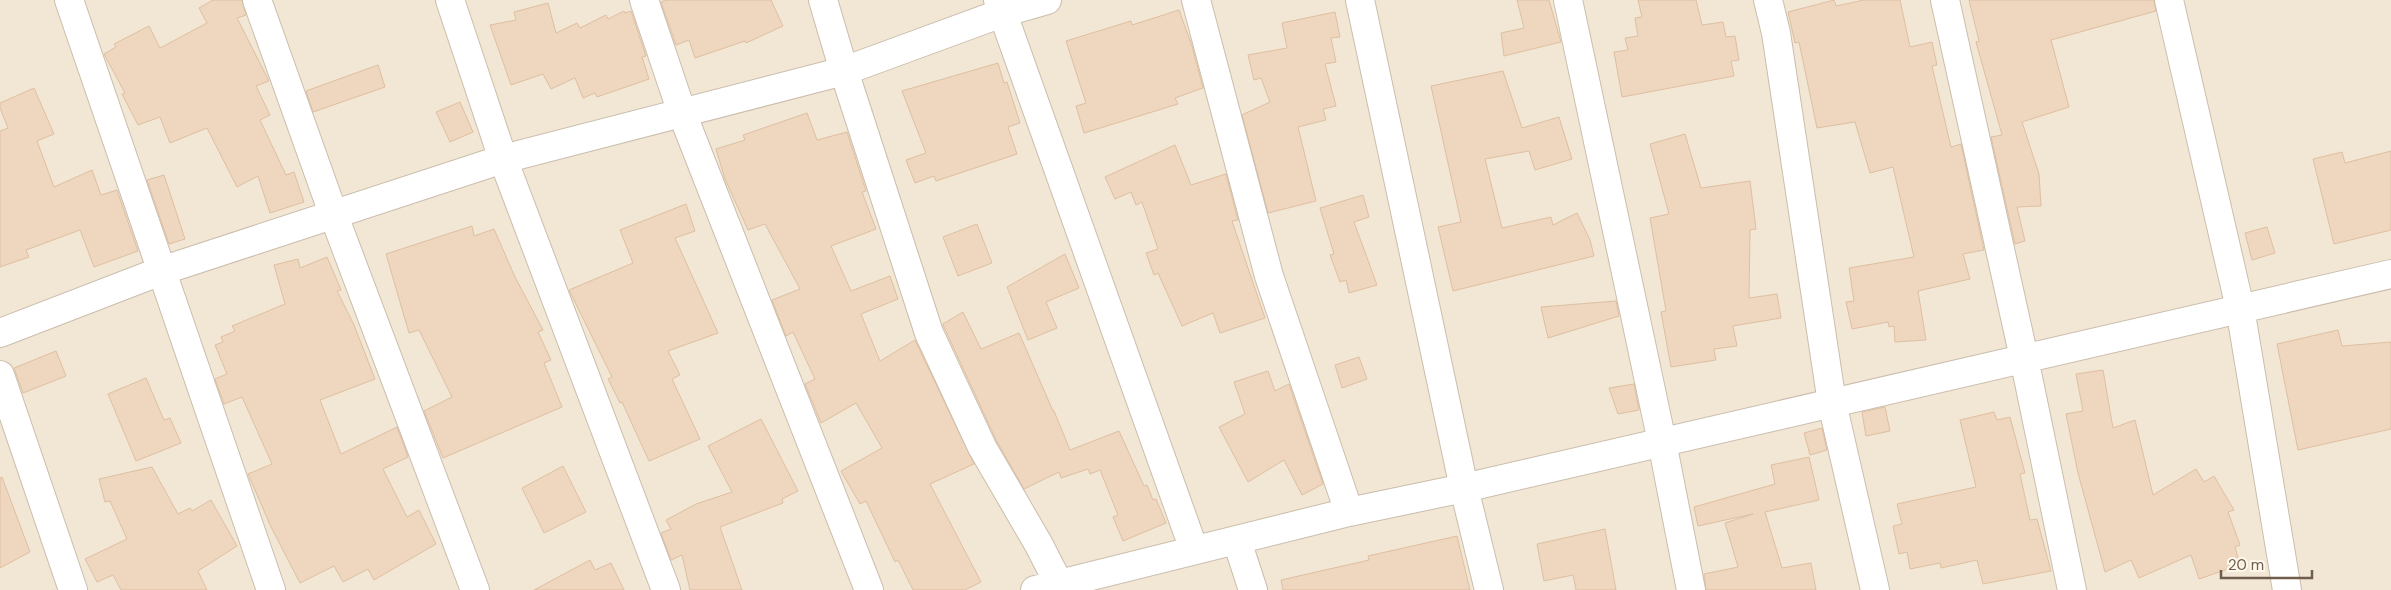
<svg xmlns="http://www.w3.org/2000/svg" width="2391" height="590" viewBox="0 0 2391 590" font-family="'DM Sans',sans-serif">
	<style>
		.residential { fill: #f1e7d4 }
		.building { fill: #eed6bf; stroke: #dfbfa1 }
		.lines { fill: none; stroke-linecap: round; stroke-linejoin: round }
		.minor-casing { stroke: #cbbdad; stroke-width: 30 }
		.minor { stroke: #fff; stroke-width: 28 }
	</style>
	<rect width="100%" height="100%" fill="#faf4e5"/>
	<path class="residential" d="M 0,0 L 2391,0 L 2391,590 L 0,590 Z"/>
	<path class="building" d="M 213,0 L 242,0 L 246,15 L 237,18 L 269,81 L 256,86 L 270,115 L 260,120 L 286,175 L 294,172 L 304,202 L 270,213 L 258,176 L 237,187 L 207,128 L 170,143 L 160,117 L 138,125 L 122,94 L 125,93 L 104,54 L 116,47 L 114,44 L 149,26 L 160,48 L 207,23 L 199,8 Z
		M 666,0 L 771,0 L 783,26 L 746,43 L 745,41 L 695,58 L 689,40 L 676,45 L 661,2 Z
		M 1517,0 L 1549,0 L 1561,42 L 1504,56 L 1501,33 L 1524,28 Z
		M 1638,0 L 1696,0 L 1702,25 L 1723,22 L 1726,37 L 1735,36 L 1739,60 L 1731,61 L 1734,76 L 1622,97 L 1614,52 L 1628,50 L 1625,38 L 1638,36 L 1635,18 L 1642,17 Z
		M 1834,0 L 1836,6 L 1864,0 L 1900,0 L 1910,47 L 1932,42 L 1937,65 L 1932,66 L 1951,147 L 1961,144 L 1984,250 L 1963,254 L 1970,279 L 1918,291 L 1926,340 L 1895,342 L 1894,326 L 1889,327 L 1888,322 L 1852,329 L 1846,302 L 1854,301 L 1849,268 L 1914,257 L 1893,167 L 1870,173 L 1855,122 L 1817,128 L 1799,42 L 1795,43 L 1788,12 Z
		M 1969,0 L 2154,0 L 2156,11 L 2051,40 L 2069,107 L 2022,122 L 2039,174 L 2041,206 L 2017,207 L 2025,241 L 2015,244 L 1991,137 L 2002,135 L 1976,42 L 1979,41 Z
		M 548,3 L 556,33 L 577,23 L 580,28 L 606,15 L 608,19 L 624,11 L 625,13 L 631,11 L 646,56 L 642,57 L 649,79 L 597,97 L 595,93 L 583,98 L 575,78 L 551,89 L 543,74 L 511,85 L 490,25 L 516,20 L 514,12 Z
		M 1179,10 L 1192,46 L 1203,88 L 1175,98 L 1178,104 L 1084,133 L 1076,106 L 1086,103 L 1066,41 L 1131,21 L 1132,25 Z
		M 1335,12 L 1340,37 L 1331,38 L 1336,62 L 1325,64 L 1336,106 L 1323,109 L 1326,120 L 1298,127 L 1316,201 L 1268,213 L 1242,115 L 1270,102 L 1261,78 L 1254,80 L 1248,55 L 1287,48 L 1282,23 Z
		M 998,63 L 1004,83 L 1007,82 L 1020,123 L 1008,127 L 1017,154 L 936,181 L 934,176 L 915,183 L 906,160 L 926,153 L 902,91 Z
		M 378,65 L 385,87 L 313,112 L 306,91 Z
		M 1503,71 L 1522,128 L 1559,117 L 1572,159 L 1535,170 L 1529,151 L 1485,159 L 1502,228 L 1551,217 L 1553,225 L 1577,213 L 1590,240 L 1594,256 L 1453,291 L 1438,227 L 1461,222 L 1431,86 Z
		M 34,88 L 54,134 L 37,141 L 54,187 L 92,170 L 101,195 L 117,190 L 138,251 L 94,267 L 80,230 L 26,250 L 29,257 L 0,267 L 0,131 L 8,128 L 0,108 L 0,103 Z
		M 460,102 L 473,132 L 450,142 L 436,112 Z
		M 807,113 L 817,140 L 847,132 L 866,191 L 862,192 L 876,229 L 831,246 L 851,291 L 890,276 L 898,299 L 861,314 L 880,361 L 915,340 L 974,464 L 930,484 L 981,582 L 965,590 L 913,590 L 898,560 L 895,562 L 866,501 L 860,504 L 841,471 L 882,448 L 856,403 L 821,423 L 805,384 L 815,379 L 793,332 L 786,336 L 772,300 L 800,289 L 765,224 L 748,230 L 725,179 L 716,149 L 745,140 L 743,135 Z
		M 1685,134 L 1701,188 L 1750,181 L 1756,229 L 1750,230 L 1749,298 L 1777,294 L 1781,318 L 1733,326 L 1737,346 L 1714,349 L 1716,360 L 1671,367 L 1661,312 L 1666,311 L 1650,218 L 1669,214 L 1650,144 Z
		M 1175,145 L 1191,185 L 1226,174 L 1238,220 L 1232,221 L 1265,318 L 1220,333 L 1213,313 L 1182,326 L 1158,273 L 1154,275 L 1146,253 L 1158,249 L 1142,202 L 1136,205 L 1131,192 L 1115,199 L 1105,177 Z
		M 2391,151 L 2391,230 L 2334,244 L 2313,159 L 2342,152 L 2345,163 Z
		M 164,175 L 185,239 L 169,244 L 147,180 Z
		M 1363,195 L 1369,217 L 1354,222 L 1377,285 L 1349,293 L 1346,280 L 1340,282 L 1330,255 L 1334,254 L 1320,208 Z
		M 686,204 L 695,231 L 675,238 L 718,333 L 668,351 L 680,375 L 672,379 L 700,439 L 649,461 L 622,402 L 620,403 L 608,379 L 612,377 L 569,290 L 633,263 L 620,230 Z
		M 977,224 L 992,263 L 958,276 L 943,237 Z
		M 472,226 L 474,236 L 494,229 L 515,277 L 543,330 L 538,332 L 551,360 L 544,363 L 562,407 L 443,458 L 424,411 L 452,397 L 419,330 L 409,333 L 386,254 Z
		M 2267,227 L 2275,253 L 2252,260 L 2245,233 Z
		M 1065,254 L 1079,288 L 1046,302 L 1057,328 L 1028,340 L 1007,287 Z
		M 327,257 L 341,290 L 337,291 L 354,325 L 375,379 L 320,400 L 341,454 L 397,427 L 408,457 L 383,469 L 407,517 L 419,510 L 436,544 L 374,580 L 368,569 L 343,582 L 334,566 L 300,583 L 271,527 L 248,474 L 272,464 L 242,397 L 224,404 L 215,379 L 227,374 L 215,345 L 223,342 L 221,337 L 235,331 L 232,326 L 285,304 L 274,265 L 298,259 L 300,268 Z
		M 1616,301 L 1619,316 L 1548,338 L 1541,307 Z
		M 963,312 L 981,349 L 1019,333 L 1053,411 L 1054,411 L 1070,450 L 1119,431 L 1144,486 L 1147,485 L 1153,500 L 1156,499 L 1166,523 L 1123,541 L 1113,517 L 1118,515 L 1100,470 L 1090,474 L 1088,469 L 1061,478 L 1059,472 L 1024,489 L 996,440 L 944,327 L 943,324 Z
		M 2338,330 L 2342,346 L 2391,342 L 2391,429 L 2298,450 L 2277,344 Z
		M 56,351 L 66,376 L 23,393 L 14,368 Z
		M 1359,357 L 1367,379 L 1342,388 L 1335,365 Z
		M 2103,370 L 2113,428 L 2135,420 L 2153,495 L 2196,469 L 2204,482 L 2214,476 L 2234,510 L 2228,512 L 2240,545 L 2235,547 L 2240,565 L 2199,579 L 2191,555 L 2139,578 L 2131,560 L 2105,572 L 2078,473 L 2066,414 L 2083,411 L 2076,374 Z
		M 1268,371 L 1275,391 L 1289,384 L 1323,484 L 1302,495 L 1284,460 L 1248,482 L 1219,427 L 1245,414 L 1234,382 Z
		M 146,378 L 164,420 L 170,418 L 181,443 L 136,461 L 108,394 Z
		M 1634,384 L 1639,410 L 1618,414 L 1609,388 Z
		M 1885,407 L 1890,431 L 1866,436 L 1862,412 Z
		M 1994,412 L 1997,420 L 2010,417 L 2025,473 L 2020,474 L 2030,520 L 2037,519 L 2051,571 L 1983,584 L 1977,560 L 1941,568 L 1940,563 L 1910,569 L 1907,552 L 1899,554 L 1893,526 L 1902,524 L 1897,504 L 1976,487 L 1960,420 Z
		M 761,419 L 798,491 L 782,499 L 783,503 L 720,527 L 742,590 L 690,590 L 682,555 L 671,560 L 661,533 L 671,529 L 666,520 L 696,504 L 732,492 L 708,446 Z
		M 1822,428 L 1827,450 L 1810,455 L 1804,433 Z
		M 1809,457 L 1819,500 L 1765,512 L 1782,568 L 1811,563 L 1816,590 L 1706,590 L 1704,574 L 1738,567 L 1725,523 L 1753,514 L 1698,526 L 1694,507 L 1775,484 L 1771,465 Z
		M 563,466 L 586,512 L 544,533 L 522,488 Z
		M 152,467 L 178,514 L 190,508 L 192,511 L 211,500 L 237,546 L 198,571 L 207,590 L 121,590 L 113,575 L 97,582 L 85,559 L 127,539 L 110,501 L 105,502 L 99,479 Z
		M 2,477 L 30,552 L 0,568 L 0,478 Z
		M 1605,529 L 1616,590 L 1576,590 L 1573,575 L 1544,581 L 1537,544 Z
		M 1457,536 L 1470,590 L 1283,590 L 1281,580 L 1369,560 L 1368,556 Z
		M 590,560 L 595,570 L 611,563 L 624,590 L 534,590 Z"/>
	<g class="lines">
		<defs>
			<path id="minor" d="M 69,0 L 271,590
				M 257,0 L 334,216 L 475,590
				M 450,0 L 503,159 L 666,590
				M 644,0 L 682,113 L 869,590
				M 823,0 L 844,71 L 929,333 L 982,447 L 1039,545 L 1062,590
				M 998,0 L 1194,550
				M 1196,0 L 1269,276 L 1349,512
				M 1360,0 L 1464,488 L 1489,590
				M 1568,0 L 1662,442 L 1691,590
				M 1768,0 L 1776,33 L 1832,403 L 1875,590
				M 1945,0 L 2024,358 L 2072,590
				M 2169,0 L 2240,308 L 2287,590
				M 0,333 L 161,271 L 503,159 L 844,71 L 1002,13 L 1047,0
				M 0,375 L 73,590
				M 1237,541 L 1253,590
				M 1035,590 L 1349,512 L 1464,488 L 2391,274"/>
		</defs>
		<use href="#minor" class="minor-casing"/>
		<use href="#minor" class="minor"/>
	</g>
	<path d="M2221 570v8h91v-8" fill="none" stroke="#715d4c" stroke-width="2.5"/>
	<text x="2228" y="570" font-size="15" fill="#715d4c" stroke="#fdf8eb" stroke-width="4" paint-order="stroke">20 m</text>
</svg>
